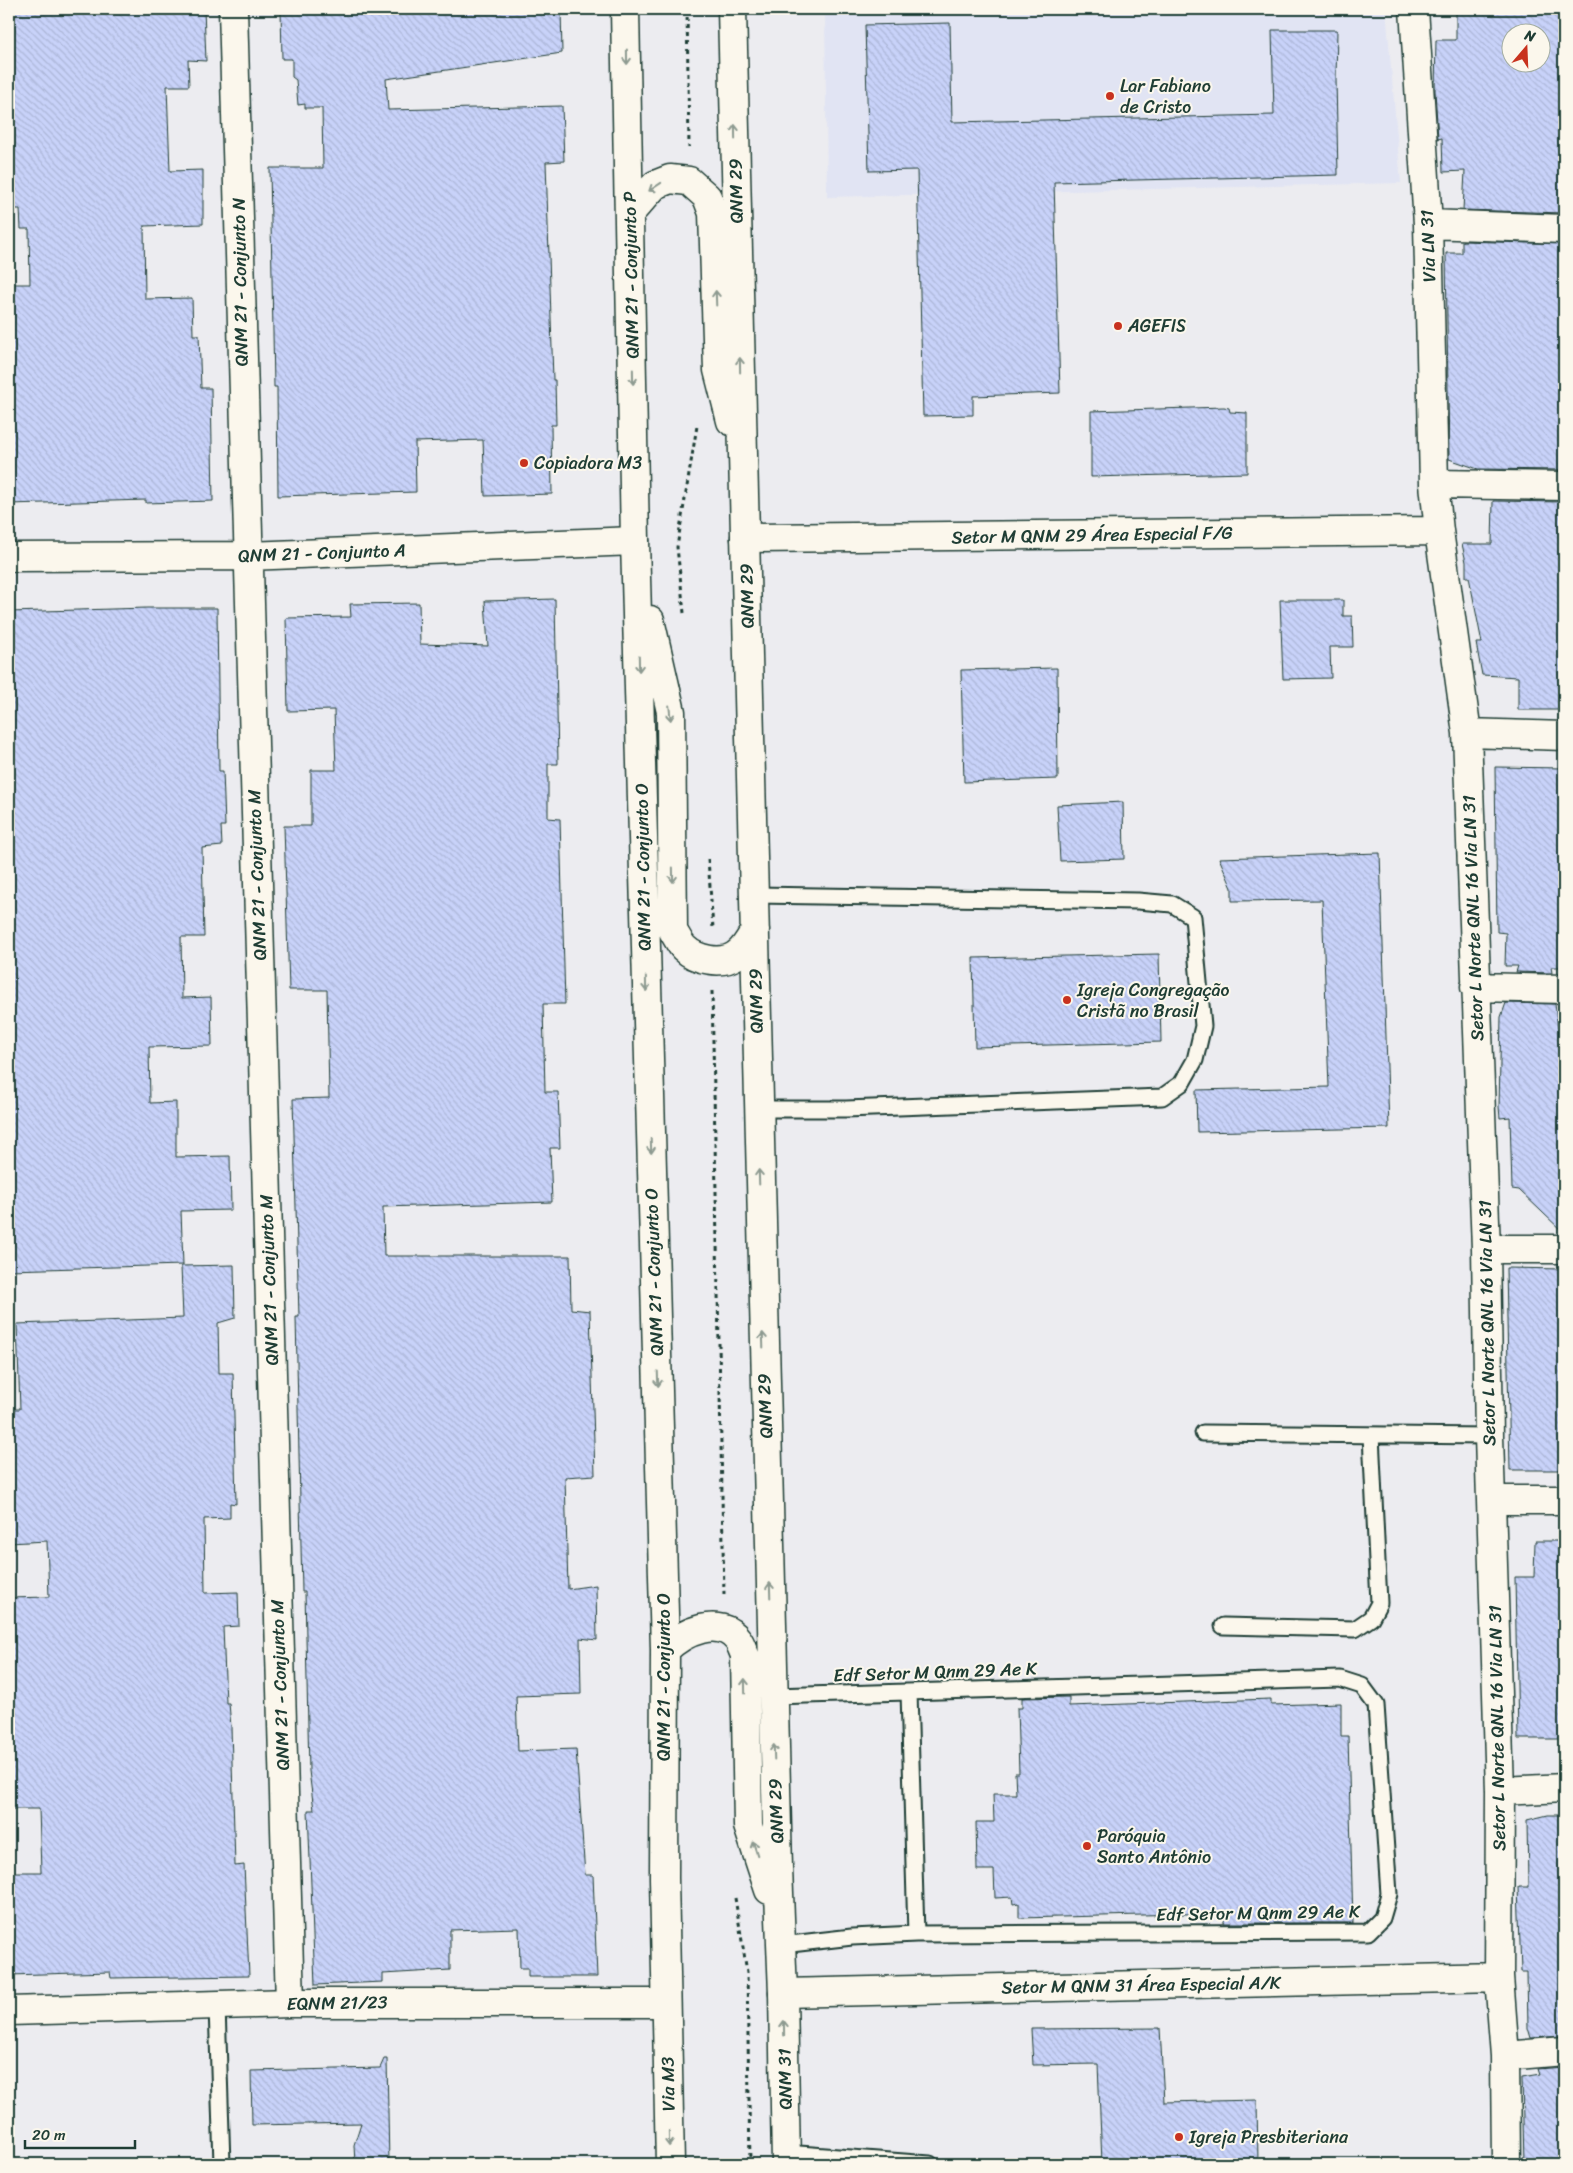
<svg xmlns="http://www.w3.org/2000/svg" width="1573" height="2173" viewBox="0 0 1573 2173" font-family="Sriracha,sans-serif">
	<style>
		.built { fill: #e1e4f3 }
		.building { fill: url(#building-back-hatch); stroke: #1f3d34; fill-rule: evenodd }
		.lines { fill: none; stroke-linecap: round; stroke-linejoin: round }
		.service-casing { stroke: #1f3d34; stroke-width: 19 }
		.minor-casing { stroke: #1f3d34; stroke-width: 31 }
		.secondary-casing { stroke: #1f3d34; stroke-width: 31 }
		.path { stroke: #1f3d34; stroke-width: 3; stroke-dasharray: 4 4; stroke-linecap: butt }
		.service { stroke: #fbf7ec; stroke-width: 15 }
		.minor { stroke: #fbf7ec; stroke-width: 28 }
		.secondary { stroke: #fbf7ec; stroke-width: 28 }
		.oneway { stroke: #8d9a90 }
		.poi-dot { fill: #c8321e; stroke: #fbf7ec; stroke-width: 2 }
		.labels { text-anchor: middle; stroke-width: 4; stroke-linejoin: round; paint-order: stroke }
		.poi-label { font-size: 18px; fill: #1f3d34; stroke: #fbf7ec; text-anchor: start }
		.street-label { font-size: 18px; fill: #1f3d34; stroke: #fbf7ec }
	</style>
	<defs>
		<pattern id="building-back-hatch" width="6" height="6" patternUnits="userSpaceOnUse" patternTransform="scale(1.25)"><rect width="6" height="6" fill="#c8d2f9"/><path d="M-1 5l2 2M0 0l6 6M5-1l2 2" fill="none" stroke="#abb5d6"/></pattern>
	</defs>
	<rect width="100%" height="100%" fill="#ececf0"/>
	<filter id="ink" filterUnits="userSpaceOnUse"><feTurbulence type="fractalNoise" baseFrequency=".02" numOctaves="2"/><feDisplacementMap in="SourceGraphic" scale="10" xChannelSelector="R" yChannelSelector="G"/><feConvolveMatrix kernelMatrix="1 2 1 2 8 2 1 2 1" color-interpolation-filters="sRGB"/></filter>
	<g filter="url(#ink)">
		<path class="built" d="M 825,9 L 1386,9 L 1401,183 L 827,197 Z"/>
		<path class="building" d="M 9,9 L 204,9 L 206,61 L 188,60 L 189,86 L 167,86 L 170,171 L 203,170 L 203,224 L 144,226 L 145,299 L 192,298 L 193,335 L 199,335 L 201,388 L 211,388 L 213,501 L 146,503 L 146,500 L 9,504 L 9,284 L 30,284 L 29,229 L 21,229 L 20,209 L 9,209 Z
			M 281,9 L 561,9 L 562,53 L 386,79 L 388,110 L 562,106 L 564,161 L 546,162 L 553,380 L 555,380 L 556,425 L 551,425 L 552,494 L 485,496 L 483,440 L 415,442 L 416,492 L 278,496 L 277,387 L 274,387 L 270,168 L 323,168 L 322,108 L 305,108 L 305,104 L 298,105 L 296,80 L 292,77 L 292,59 L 282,59 Z
			M 1481,10 L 1564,11 L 1564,213 L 1463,210 L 1465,171 L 1443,172 L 1442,138 L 1438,139 L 1435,91 L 1436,40 L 1456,40 L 1456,12 L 1482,12 ZM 1510,32 L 1540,32 L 1540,62 L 1510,62 Z
			M 950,23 L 952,122 L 1274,115 L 1272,30 L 1337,30 L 1336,79 L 1338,175 L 1054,182 L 1060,393 L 973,396 L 973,415 L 923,416 L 917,170 L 869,171 L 865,25 Z
			M 1462,241 L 1564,244 L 1564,357 L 1562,357 L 1560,420 L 1564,420 L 1564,470 L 1478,469 L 1449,459 L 1446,253 L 1462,253 Z
			M 1224,407 L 1229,408 L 1230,412 L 1247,413 L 1247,473 L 1091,477 L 1091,411 Z
			M 1493,501 L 1564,502 L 1564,710 L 1518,710 L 1518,677 L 1482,675 L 1476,643 L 1482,643 L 1469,577 L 1466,577 L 1466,562 L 1462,544 L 1492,544 Z
			M 555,599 L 558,764 L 548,764 L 548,818 L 560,819 L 565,1004 L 543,1004 L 545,1092 L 558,1092 L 560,1148 L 550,1148 L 552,1202 L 383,1207 L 384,1256 L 570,1256 L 571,1309 L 590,1311 L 595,1475 L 565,1477 L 568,1589 L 596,1585 L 597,1640 L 580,1638 L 581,1694 L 516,1696 L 518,1751 L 576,1749 L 585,1875 L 593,1875 L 597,1977 L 528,1977 L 528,1968 L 520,1968 L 519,1928 L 450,1930 L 450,1970 L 383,1974 L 383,1982 L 315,1985 L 308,1810 L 314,1810 L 309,1771 L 305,1592 L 302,1592 L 296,1317 L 299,1317 L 293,1099 L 329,1098 L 327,990 L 289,990 L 284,826 L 311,826 L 311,770 L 336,770 L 334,710 L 288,711 L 286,618 L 351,617 L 350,604 L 419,603 L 420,644 L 488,646 L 485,601 Z
			M 1280,600 L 1343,600 L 1343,616 L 1352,616 L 1353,647 L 1330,647 L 1331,678 L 1283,679 Z
			M 147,608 L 217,608 L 219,771 L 223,771 L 225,826 L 221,826 L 222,846 L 202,848 L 204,937 L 181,937 L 182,998 L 211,997 L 212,1046 L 149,1047 L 150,1103 L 176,1102 L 176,1157 L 230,1156 L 231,1210 L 181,1211 L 183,1265 L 9,1270 L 9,755 L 14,755 L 12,696 L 9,696 L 9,612 Z
			M 1057,668 L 1058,779 L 964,782 L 961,670 Z
			M 1495,767 L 1564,768 L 1564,967 L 1551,967 L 1552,973 L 1516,972 L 1518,966 L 1505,966 L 1506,933 L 1497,932 Z
			M 1123,802 L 1124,859 L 1060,861 L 1057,805 Z
			M 1380,853 L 1389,1128 L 1197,1132 L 1196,1090 L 1329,1087 L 1322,900 L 1232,901 L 1232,888 L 1219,858 Z
			M 1159,954 L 1161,1042 L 975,1047 L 973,958 Z
			M 1506,1003 L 1555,1004 L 1558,1028 L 1564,1028 L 1564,1233 L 1519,1190 L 1512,1189 L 1510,1117 L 1500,1118 L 1499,1107 L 1501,1017 Z
			M 234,1265 L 235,1318 L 218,1323 L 219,1373 L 233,1373 L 236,1504 L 230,1503 L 230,1518 L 204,1519 L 205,1593 L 238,1592 L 239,1626 L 223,1627 L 226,1703 L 229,1703 L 231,1727 L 235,1866 L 244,1865 L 249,1976 L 111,1978 L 110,1972 L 9,1975 L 9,1872 L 41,1872 L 39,1809 L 9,1809 L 9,1598 L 49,1597 L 47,1541 L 9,1543 L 9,1409 L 20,1409 L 17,1324 L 183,1318 L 181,1266 Z
			M 1506,1268 L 1564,1269 L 1564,1470 L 1510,1470 Z
			M 1535,1541 L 1564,1541 L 1564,1739 L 1518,1739 L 1515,1577 L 1534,1577 Z
			M 1069,1697 L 1069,1706 L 1271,1699 L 1271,1705 L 1341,1703 L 1341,1736 L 1348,1736 L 1353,1923 L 1224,1923 L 1224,1913 L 1019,1918 L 1019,1903 L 1013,1904 L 1012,1897 L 995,1898 L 994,1870 L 977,1870 L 976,1822 L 994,1822 L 993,1794 L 1016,1794 L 1015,1773 L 1019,1773 L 1017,1708 L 1022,1708 L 1022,1698 Z
			M 1548,1815 L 1564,1815 L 1564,2036 L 1531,2038 L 1528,2028 L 1527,1972 L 1521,1972 L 1518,1887 L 1528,1887 L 1527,1820 Z
			M 1160,2028 L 1164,2102 L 1257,2100 L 1258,2164 L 1102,2164 L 1098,2064 L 1033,2065 L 1031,2029 Z
			M 384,2059 L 387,2059 L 389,2164 L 355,2164 L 354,2145 L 361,2123 L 252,2125 L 251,2071 L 380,2068 Z
			M 1564,2067 L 1564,2164 L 1524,2164 L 1522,2078 L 1540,2075 L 1538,2069 Z"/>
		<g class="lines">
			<defs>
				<path id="service" d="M 754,895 L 1138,901 L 1172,904 L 1193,917 L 1203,1026 L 1195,1060 L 1182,1083 L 1162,1097 L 846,1109 L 757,1109
					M 1203,1433 L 1489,1436
					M 1223,1626 L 1355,1629 L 1371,1618 L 1379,1603 L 1371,1435
					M 909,1692 L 916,1934
					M 773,1696 L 1340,1679 L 1362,1686 L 1376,1705 L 1389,1894 L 1382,1918 L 1368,1932 L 916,1934 L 852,1937 L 782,1945
					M 217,2006 L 222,2164
					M 786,2153 L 930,2164"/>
				<path id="minor" d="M 233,9 L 290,2003
					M 1414,9 L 1428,224 L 1434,484 L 1439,531 L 1467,733 L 1486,1249 L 1489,1436 L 1500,1791 L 1499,1977 L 1505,2056 L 1506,2164
					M 1428,224 L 1564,229
					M 1434,484 L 1564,486
					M 745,538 L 1439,531
					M 9,557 L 247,556 L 635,541
					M 1467,733 L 1564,736
					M 1475,987 L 1564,989
					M 1486,1249 L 1564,1249
					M 1492,1500 L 1564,1500
					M 1500,1791 L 1564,1788
					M 783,1993 L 1499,1977
					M 9,2011 L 290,2003 L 666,2003
					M 1505,2056 L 1564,2051"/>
				<path id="secondary" d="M 625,9 L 635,541 L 665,1650 L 664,1878 L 670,2164
					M 732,9 C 747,628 760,1248 778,1868 L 783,1993 L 786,2164
					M 630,213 L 655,185 L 670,179 L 689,181 L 707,197 L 713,213 L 718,370 L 731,421
					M 650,620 L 671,712 L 673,931 C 677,937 680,944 684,948 C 696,960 722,965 736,955 C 745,949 750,939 755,930
					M 665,1650 C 683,1632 720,1615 738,1640 C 741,1644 743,1651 745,1655 L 748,1826 L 769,1890"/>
			</defs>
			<use href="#service" class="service-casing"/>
			<use href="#minor" class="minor-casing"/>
			<use href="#secondary" class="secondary-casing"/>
			<path class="path" d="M 687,9 L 689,147
				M 684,613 L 677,547 L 697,426
				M 708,859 L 713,928
				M 712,991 L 724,1595
				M 735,1898 L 747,1972 L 750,2164"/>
			<use href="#service" class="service"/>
			<use href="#minor" class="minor"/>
			<use href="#secondary" class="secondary"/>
		</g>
		<defs><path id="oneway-shaft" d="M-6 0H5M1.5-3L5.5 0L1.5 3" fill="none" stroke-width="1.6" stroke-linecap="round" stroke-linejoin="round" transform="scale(1.25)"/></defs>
		<g class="oneway">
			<use href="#oneway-shaft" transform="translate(627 57) rotate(89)"/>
			<use href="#oneway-shaft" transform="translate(735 132) rotate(-91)"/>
			<use href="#oneway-shaft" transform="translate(655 187) rotate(146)"/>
			<use href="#oneway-shaft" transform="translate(716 298) rotate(-92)"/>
			<use href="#oneway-shaft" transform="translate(740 365) rotate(-91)"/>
			<use href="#oneway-shaft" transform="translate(633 377) rotate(89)"/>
			<use href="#oneway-shaft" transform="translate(639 664) rotate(89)"/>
			<use href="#oneway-shaft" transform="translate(670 713) rotate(84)"/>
			<use href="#oneway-shaft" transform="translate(673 875) rotate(89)"/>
			<use href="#oneway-shaft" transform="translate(646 984) rotate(89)"/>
			<use href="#oneway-shaft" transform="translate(651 1146) rotate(88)"/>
			<use href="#oneway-shaft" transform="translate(759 1177) rotate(-92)"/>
			<use href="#oneway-shaft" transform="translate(763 1340) rotate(-92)"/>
			<use href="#oneway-shaft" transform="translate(658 1379) rotate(88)"/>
			<use href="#oneway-shaft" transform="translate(770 1590) rotate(-92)"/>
			<use href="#oneway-shaft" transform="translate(745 1686) rotate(-91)"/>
			<use href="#oneway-shaft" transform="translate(774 1752) rotate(-92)"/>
			<use href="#oneway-shaft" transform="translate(755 1848) rotate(-108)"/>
			<use href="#oneway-shaft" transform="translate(784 2028) rotate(-91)"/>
			<use href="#oneway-shaft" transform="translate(669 2139) rotate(89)"/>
		</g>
	</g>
	<g class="poi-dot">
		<circle cx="1110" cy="96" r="5"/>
		<circle cx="1118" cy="326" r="5"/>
		<circle cx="524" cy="463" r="5"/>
		<circle cx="1067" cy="1000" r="5"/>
		<circle cx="1087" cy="1846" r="5"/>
		<circle cx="1179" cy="2137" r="5"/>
	</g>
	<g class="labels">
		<g class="poi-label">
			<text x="1120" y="92">Lar Fabiano<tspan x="1120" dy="21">de Cristo</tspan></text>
			<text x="1128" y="332">AGEFIS</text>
			<text x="534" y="469">Copiadora M3</text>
			<text x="1077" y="996">Igreja Congregação<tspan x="1077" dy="21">Cristã no Brasil</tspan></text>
			<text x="1097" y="1842">Paróquia<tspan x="1097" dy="21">Santo Antônio</tspan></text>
			<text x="1189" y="2143">Igreja Presbiteriana</text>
		</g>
		<g class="street-label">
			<text transform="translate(736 191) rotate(-91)" y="6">QNM 29</text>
			<text transform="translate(1428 246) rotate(-92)" y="6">Via LN 31</text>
			<text transform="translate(631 275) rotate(-91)" y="6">QNM 21 - Conjunto P</text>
			<text transform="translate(240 282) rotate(-91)" y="6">QNM 21 - Conjunto N</text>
			<text transform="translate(1092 535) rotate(-1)" y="6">Setor M QNM 29 Área Especial F/G</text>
			<text transform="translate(322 553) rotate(-2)" y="6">QNM 21 - Conjunto A</text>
			<text transform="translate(747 596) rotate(-91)" y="6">QNM 29</text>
			<text transform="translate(643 867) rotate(-91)" y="6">QNM 21 - Conjunto O</text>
			<text transform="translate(257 875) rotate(-92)" y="6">QNM 21 - Conjunto M</text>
			<text transform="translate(1473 918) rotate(-92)" y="6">Setor L Norte QNL 16 Via LN 31</text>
			<text transform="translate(756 1001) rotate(-91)" y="6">QNM 29</text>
			<text transform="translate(654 1272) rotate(-92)" y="6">QNM 21 - Conjunto O</text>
			<text transform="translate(269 1280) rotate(-92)" y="6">QNM 21 - Conjunto M</text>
			<text transform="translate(1487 1323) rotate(-91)" y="6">Setor L Norte QNL 16 Via LN 31</text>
			<text transform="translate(765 1406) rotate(-92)" y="6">QNM 29</text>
			<text transform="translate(935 1672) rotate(-2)" y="6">Edf Setor M Qnm 29 Ae K</text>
			<text transform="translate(664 1677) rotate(-90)" y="6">QNM 21 - Conjunto O</text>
			<text transform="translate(280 1685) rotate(-92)" y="6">QNM 21 - Conjunto M</text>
			<text transform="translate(1497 1728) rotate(-91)" y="6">Setor L Norte QNL 16 Via LN 31</text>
			<text transform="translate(776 1811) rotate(-92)" y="6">QNM 29</text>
			<text transform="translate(1258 1913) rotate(-1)" y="6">Edf Setor M Qnm 29 Ae K</text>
			<text transform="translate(1141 1985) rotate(-1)" y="6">Setor M QNM 31 Área Especial A/K</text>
			<text transform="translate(337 2003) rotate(-1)" y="6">EQNM 21/23</text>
			<text transform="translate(785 2079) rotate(-91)" y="6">QNM 31</text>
			<text transform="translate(668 2084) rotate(-91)" y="6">Via M3</text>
		</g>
	</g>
	<rect width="1573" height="2173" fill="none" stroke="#fbf7ec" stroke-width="30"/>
	<rect x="15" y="15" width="1543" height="2143" fill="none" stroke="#1f3d34" stroke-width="2" filter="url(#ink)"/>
	<g transform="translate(1526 48) rotate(19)"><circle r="24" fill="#fbf7ec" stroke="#a3ada2"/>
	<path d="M0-4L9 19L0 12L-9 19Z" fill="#c8321e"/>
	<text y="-8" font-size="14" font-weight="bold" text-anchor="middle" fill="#1f3d34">N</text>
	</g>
	<path d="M25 2140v8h110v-8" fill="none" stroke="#1f3d34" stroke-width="2.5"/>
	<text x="32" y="2140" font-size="15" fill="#1f3d34" stroke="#fbf7ec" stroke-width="4" paint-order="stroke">20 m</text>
</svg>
